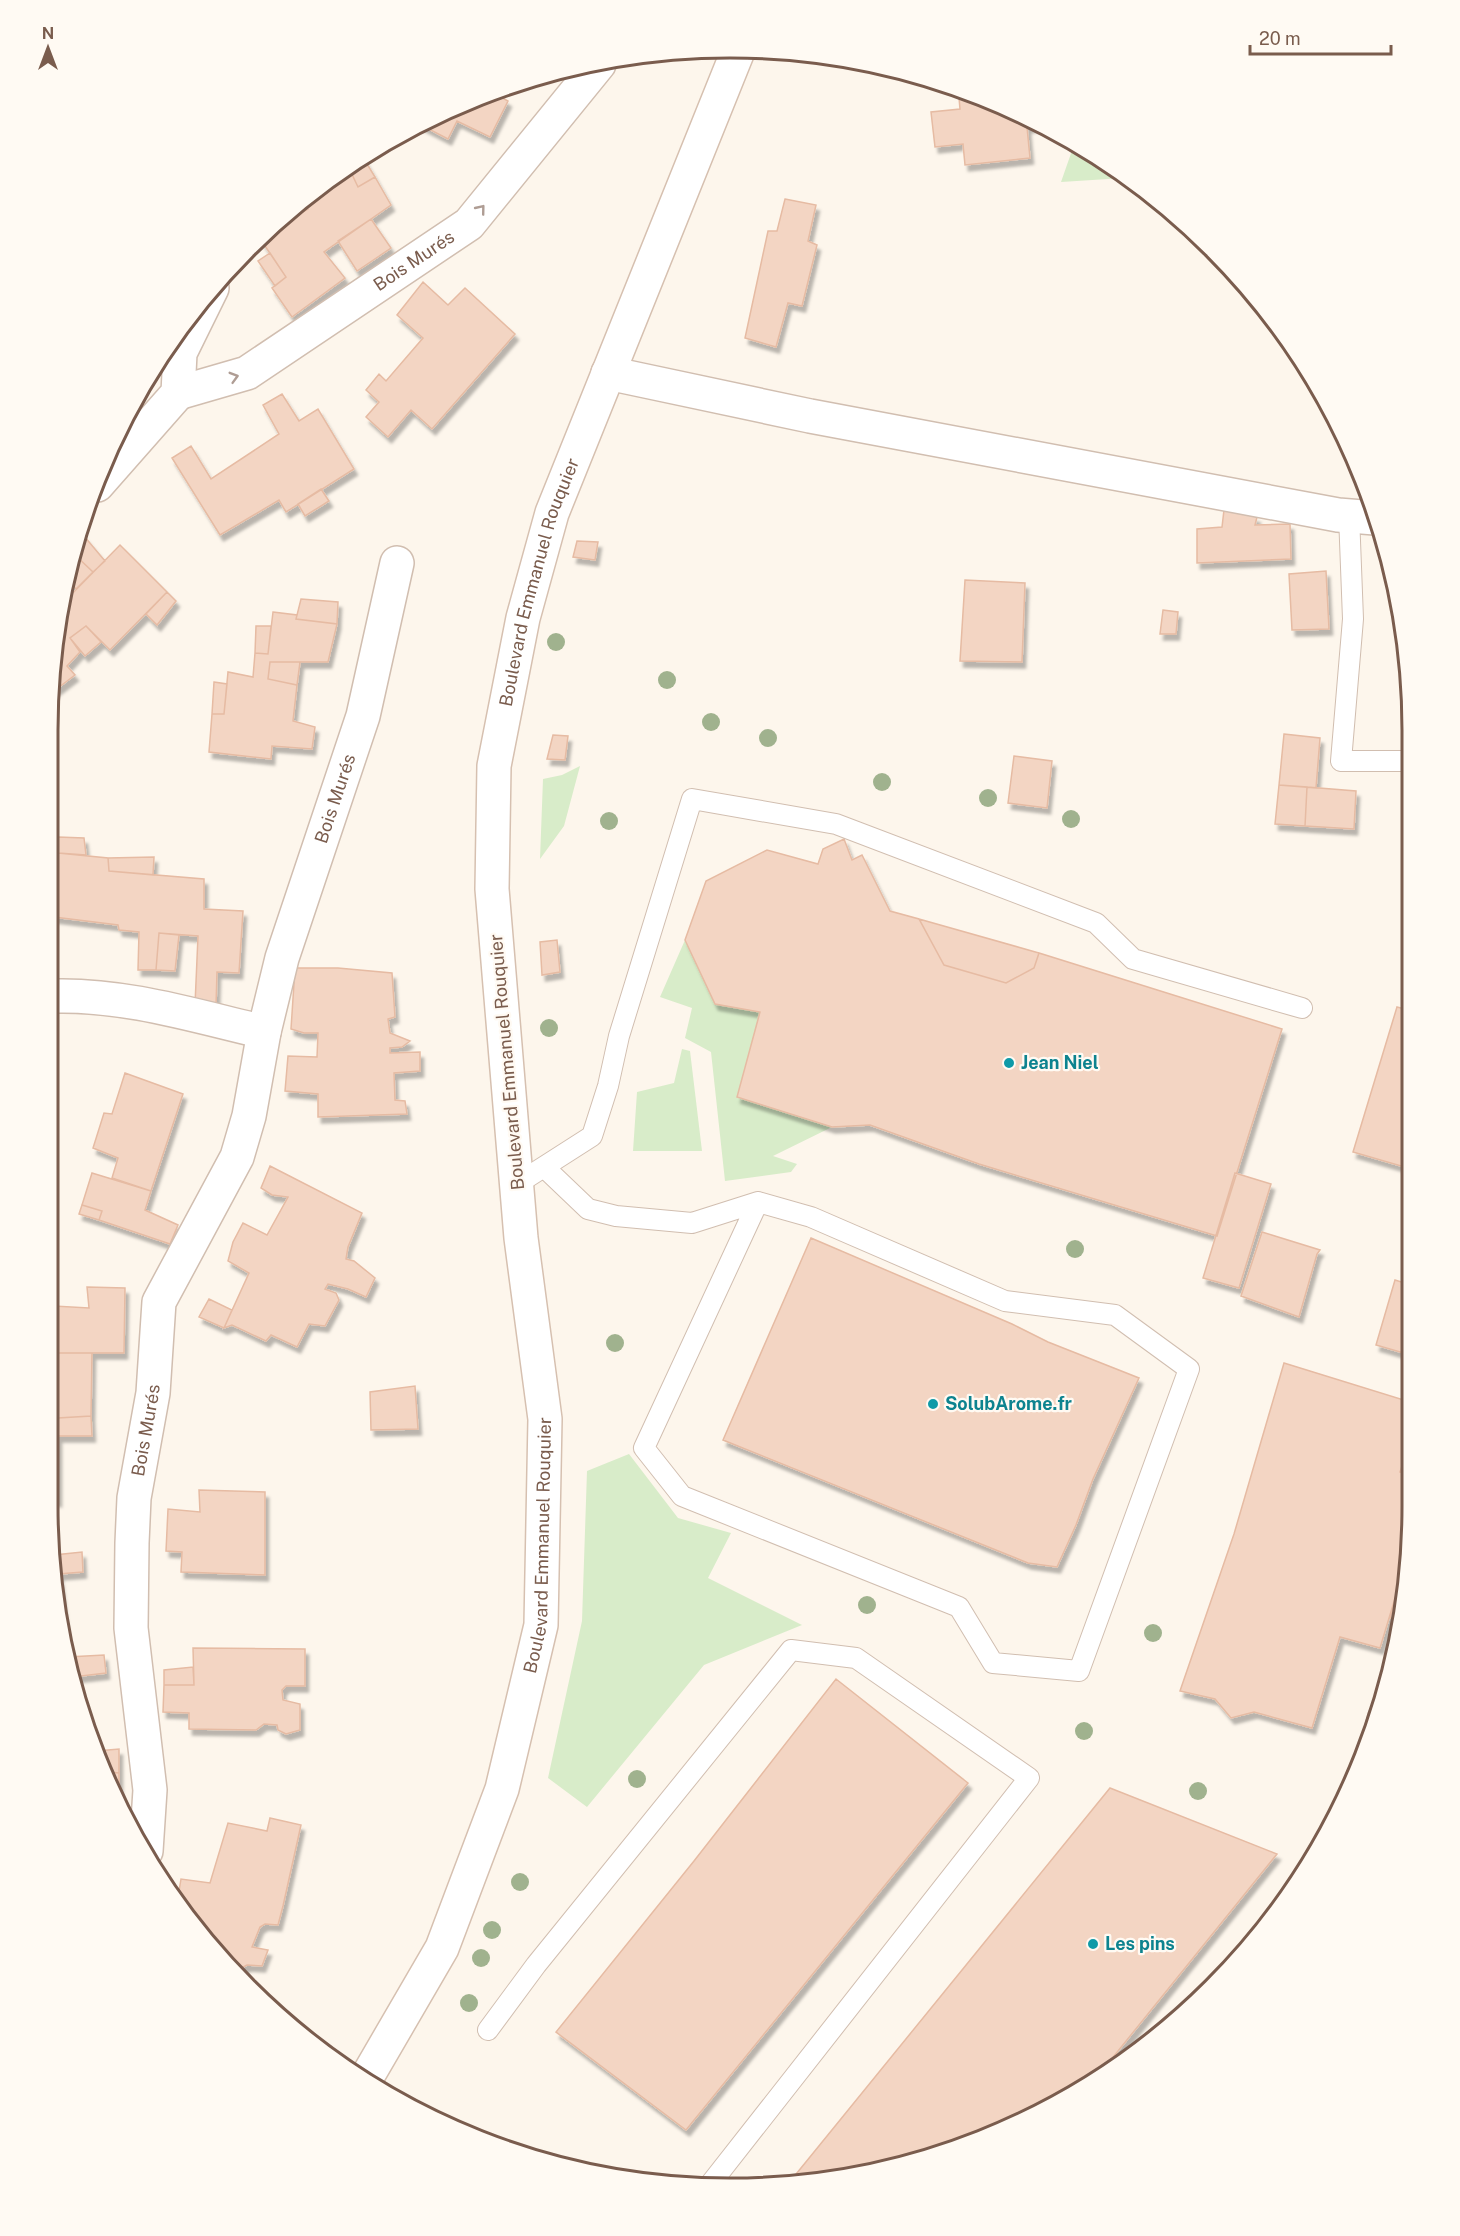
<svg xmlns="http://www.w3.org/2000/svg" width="1460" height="2236" viewBox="0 0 1460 2236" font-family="'Public Sans',sans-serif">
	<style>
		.green { fill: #d8ecc9 }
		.building { fill: #f3d5c3; stroke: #e6bba3; stroke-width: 1.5; filter: url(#shadow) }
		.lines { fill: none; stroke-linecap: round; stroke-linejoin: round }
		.lane-casing { stroke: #d1beb0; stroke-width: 22 }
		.street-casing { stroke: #d1beb0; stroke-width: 36 }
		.secondary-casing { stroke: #d6c0b0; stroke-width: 36 }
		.lane { stroke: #fff; stroke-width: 20 }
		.street { stroke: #fff; stroke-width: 33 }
		.secondary { stroke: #fff; stroke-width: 33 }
		.tree { fill: #a0b28e }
		.oneway { stroke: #af9d94 }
		.culture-dot { fill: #0f9aa8; stroke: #fffaf3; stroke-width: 2 }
		.labels { text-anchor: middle; stroke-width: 4.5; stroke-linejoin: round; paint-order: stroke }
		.street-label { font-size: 18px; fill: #7a5c4d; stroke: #fffaf3 }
		.culture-label { font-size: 18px; font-weight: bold; fill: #0d838f; stroke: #fffaf3; text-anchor: start }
		.rim { fill: none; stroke: #7a5c4d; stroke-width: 3 }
	</style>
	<defs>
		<filter id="shadow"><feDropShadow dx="3.5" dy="6" stdDeviation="1.5" flood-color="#0004"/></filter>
	</defs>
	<rect width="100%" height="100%" fill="#fdf6ec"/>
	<path class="green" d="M 1075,142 L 1124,178 L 1061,182 Z
		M 580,766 L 564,826 L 540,859 L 543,779 L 562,775 Z
		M 685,940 L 715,1004 L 760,1012 L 737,1097 L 832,1127 L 773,1156 L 797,1164 L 791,1172 L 725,1181 L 711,1052 L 685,1038 L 692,1008 L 660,997 Z
		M 682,1049 L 690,1051 L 702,1151 L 633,1151 L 637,1092 L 674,1083 Z
		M 629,1454 L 678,1518 L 731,1533 L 708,1578 L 802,1625 L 704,1665 L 587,1807 L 548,1778 L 582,1621 L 587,1471 Z"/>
	<path class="building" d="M 494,93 L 508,101 L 490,137 L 457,121 L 448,139 L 419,124 L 429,118 Z
		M 976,96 L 1039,125 L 1027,127 L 1030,158 L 965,165 L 963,144 L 935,147 L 931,112 L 960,109 L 959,98 Z
		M 364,159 L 375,177 L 358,187 L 349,168 Z
		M 349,168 L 358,187 L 375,177 L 391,205 L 324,252 L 345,278 L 292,317 L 272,288 L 286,277 L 261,240 L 292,210 L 296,216 L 308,209 L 302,201 L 315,189 Z
		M 785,199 L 816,205 L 808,241 L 817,245 L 802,306 L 788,303 L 776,347 L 745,338 L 768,231 L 777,231 Z
		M 371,219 L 391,248 L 357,271 L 338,241 Z
		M 270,253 L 286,277 L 275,286 L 258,261 Z
		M 423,282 L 448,305 L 465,288 L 515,334 L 432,429 L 411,410 L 388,437 L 366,417 L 379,402 L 366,390 L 379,374 L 386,381 L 423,338 L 397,315 Z
		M 282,394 L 299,421 L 318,409 L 354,469 L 286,512 L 279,500 L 220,535 L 172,458 L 191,446 L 211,479 L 279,434 L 263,405 Z
		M 321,489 L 329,501 L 305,516 L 298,504 Z
		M 1224,510 L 1257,517 L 1255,525 L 1290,524 L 1291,559 L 1197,563 L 1197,529 L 1222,527 Z
		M 84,536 L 105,561 L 93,572 L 72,552 L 74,546 Z
		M 577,541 L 598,542 L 595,560 L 573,557 Z
		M 120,545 L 167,592 L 110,650 L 86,626 L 70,638 L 80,652 L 67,666 L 75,675 L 54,691 L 54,641 L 61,605 Z
		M 72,552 L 93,572 L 76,589 L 66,579 Z
		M 1326,571 L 1329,629 L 1292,630 L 1289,574 Z
		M 965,580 L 1025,583 L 1022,662 L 960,661 Z
		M 167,592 L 176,601 L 157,625 L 146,614 Z
		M 301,599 L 338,602 L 337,624 L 296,619 Z
		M 1163,610 L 1178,612 L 1176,634 L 1160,634 Z
		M 273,612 L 297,615 L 296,619 L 337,624 L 328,662 L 270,662 L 268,679 L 297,685 L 293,721 L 315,727 L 312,749 L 272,746 L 271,759 L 209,752 L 212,714 L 224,714 L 228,672 L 253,677 L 255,653 L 268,654 Z
		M 86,626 L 101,642 L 85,656 L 70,638 Z
		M 256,626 L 271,626 L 268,654 L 255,653 Z
		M 270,662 L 300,662 L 297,685 L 268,679 Z
		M 214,682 L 227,684 L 224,714 L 212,714 Z
		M 1284,734 L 1320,738 L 1316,788 L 1279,785 Z
		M 553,735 L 568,736 L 565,760 L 547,759 Z
		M 1014,756 L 1052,761 L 1047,808 L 1008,803 Z
		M 1279,785 L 1307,787 L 1305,826 L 1275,824 Z
		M 1307,787 L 1356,791 L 1354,829 L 1305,826 Z
		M 58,837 L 84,838 L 86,855 L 58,853 Z
		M 844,839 L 852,860 L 862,855 L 890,911 L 919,919 L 944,965 L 1006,983 L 1034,968 L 1039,953 L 1282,1029 L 1217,1236 L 979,1164 L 870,1125 L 832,1127 L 737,1097 L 760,1012 L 715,1004 L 685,940 L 706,881 L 767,850 L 818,864 L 823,849 Z
		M 58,853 L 108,858 L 109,871 L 204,879 L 204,909 L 243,911 L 239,973 L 217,972 L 216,1006 L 195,1005 L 198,936 L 159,933 L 156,970 L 138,970 L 139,932 L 119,930 L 118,925 L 54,917 L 54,870 L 56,871 Z
		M 154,857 L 153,875 L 109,871 L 108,858 Z
		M 919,919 L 1039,953 L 1034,968 L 1006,983 L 944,965 Z
		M 159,933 L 179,935 L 175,971 L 156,970 Z
		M 557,940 L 560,972 L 542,975 L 540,942 Z
		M 295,968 L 338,968 L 392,973 L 395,1017 L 388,1019 L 390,1033 L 410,1041 L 402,1047 L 390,1048 L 390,1053 L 420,1052 L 420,1071 L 394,1073 L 395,1100 L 405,1101 L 407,1114 L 318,1117 L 318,1094 L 285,1091 L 288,1056 L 317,1057 L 318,1033 L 304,1033 L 291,1029 Z
		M 1397,1007 L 1409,1010 L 1408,1168 L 1353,1152 Z
		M 125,1073 L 183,1094 L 151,1191 L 112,1178 L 118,1158 L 93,1148 L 104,1113 L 112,1114 Z
		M 270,1166 L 362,1213 L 348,1247 L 346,1259 L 354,1261 L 375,1278 L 366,1297 L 348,1289 L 328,1284 L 325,1289 L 336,1293 L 339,1300 L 325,1326 L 309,1324 L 297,1347 L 271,1335 L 266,1341 L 232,1325 L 224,1328 L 249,1273 L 228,1261 L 233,1242 L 243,1223 L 267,1235 L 288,1197 L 272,1195 L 261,1188 Z
		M 92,1173 L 151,1191 L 145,1210 L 178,1225 L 170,1244 L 99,1220 L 102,1211 L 82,1205 Z
		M 1235,1173 L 1271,1184 L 1239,1288 L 1203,1278 Z
		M 82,1205 L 102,1211 L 99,1220 L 79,1214 Z
		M 1262,1232 L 1320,1250 L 1317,1254 L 1299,1317 L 1241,1296 Z
		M 811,1238 L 1012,1324 L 1048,1342 L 1139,1378 L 1093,1479 L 1076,1525 L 1057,1567 L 1028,1563 L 723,1440 Z
		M 1395,1280 L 1408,1284 L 1407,1354 L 1376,1345 Z
		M 87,1287 L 125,1288 L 124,1353 L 54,1353 L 54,1306 L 89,1308 Z
		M 209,1299 L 232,1310 L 224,1328 L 199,1317 Z
		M 54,1353 L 92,1353 L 91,1416 L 58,1418 L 58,1501 L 54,1500 Z
		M 1284,1363 L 1407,1401 L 1407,1450 L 1400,1472 L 1407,1474 L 1406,1562 L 1380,1648 L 1340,1637 L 1312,1728 L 1254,1712 L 1231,1718 L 1215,1699 L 1180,1691 L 1234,1534 Z
		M 415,1386 L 418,1429 L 371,1430 L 370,1392 Z
		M 91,1416 L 92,1436 L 58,1436 L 58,1418 Z
		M 199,1490 L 265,1492 L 265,1575 L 181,1572 L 182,1552 L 166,1551 L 168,1509 L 200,1512 Z
		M 82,1552 L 83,1572 L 59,1574 L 61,1591 L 54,1593 L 54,1555 Z
		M 1406,1562 L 1406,1595 L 1400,1621 L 1390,1618 Z
		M 61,1591 L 64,1620 L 60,1620 L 54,1593 Z
		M 60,1620 L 64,1620 L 67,1653 Z
		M 193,1648 L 305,1649 L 305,1686 L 286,1686 L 282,1690 L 283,1700 L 300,1704 L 300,1730 L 286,1734 L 278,1730 L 277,1725 L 264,1724 L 256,1730 L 189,1729 L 189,1713 L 163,1712 L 164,1685 L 194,1685 Z
		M 104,1655 L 106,1673 L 73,1677 L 68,1657 Z
		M 193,1667 L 194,1685 L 164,1685 L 164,1670 Z
		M 836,1679 L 968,1783 L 686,2130 L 556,2032 L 694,1861 Z
		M 119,1749 L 119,1773 L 108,1772 L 97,1751 Z
		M 108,1772 L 119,1773 L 119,1795 Z
		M 1110,1788 L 1277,1854 L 1093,2082 L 1071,2096 L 906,2165 L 788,2184 Z
		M 270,1818 L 301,1825 L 283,1906 L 278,1925 L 265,1924 L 260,1927 L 252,1947 L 268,1950 L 262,1966 L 247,1965 L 238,1970 L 231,1969 L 217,1956 L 177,1903 L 181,1879 L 210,1883 L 228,1823 L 267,1831 Z"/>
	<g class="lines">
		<defs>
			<path id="lane" d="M 1349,515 L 1353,619 L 1341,761 L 1410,761
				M 544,1167 L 588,1209 L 616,1216 L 692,1223 L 758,1202
				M 517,1184 L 592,1136 L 608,1086 L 619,1036 L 692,799 L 836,824 L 1096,923 L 1133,959 L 1302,1008
				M 758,1202 L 811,1217 L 1005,1301 L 1115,1315 L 1189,1369 L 1079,1671 L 993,1663 L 959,1607 L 682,1496 L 644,1448 Z
				M 1375,1728 L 1378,1716
				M 488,2030 L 536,1965 L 791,1650 L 856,1658 L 1029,1778 L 708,2187"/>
			<g id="street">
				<path d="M 608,373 L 810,416 L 1338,515 L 1375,518"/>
				<path id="s1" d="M 178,393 L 247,373 L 469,224 L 599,64"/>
				<path d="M 97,485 L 178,393 L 180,353 L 212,288"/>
				<path d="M 54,996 C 125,994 195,1016 264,1032"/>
				<path id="s2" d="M 146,1851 L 150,1790 L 131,1628 L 132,1543 L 134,1498 L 153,1393 L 159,1302 L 237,1157 L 249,1116 L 264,1032 L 282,958 L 363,716 L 397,563"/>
			</g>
			<g id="secondary">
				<path id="s3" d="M 367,2077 L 442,1948 L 502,1789 L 541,1625 L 545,1419 L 521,1238 L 492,889 L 494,766 L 523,618 L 552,513 L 738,51"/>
			</g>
		</defs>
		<use href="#lane" class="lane-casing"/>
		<use href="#street" class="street-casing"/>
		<use href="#secondary" class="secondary-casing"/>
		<use href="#lane" class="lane"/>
		<use href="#street" class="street"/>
		<use href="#secondary" class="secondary"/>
	</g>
	<g class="tree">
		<circle cx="556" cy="642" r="9"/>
		<circle cx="667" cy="680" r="9"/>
		<circle cx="711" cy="722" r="9"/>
		<circle cx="768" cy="738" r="9"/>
		<circle cx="882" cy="782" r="9"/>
		<circle cx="988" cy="798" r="9"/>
		<circle cx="1071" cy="819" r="9"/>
		<circle cx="609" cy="821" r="9"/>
		<circle cx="549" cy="1028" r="9"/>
		<circle cx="1075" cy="1249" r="9"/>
		<circle cx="615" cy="1343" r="9"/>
		<circle cx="867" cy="1605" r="9"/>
		<circle cx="1153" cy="1633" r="9"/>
		<circle cx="1084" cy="1731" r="9"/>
		<circle cx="637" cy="1779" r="9"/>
		<circle cx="1198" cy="1791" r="9"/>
		<circle cx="520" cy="1882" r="9"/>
		<circle cx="492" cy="1930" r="9"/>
		<circle cx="481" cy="1958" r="9"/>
		<circle cx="469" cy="2003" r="9"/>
	</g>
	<defs><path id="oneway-chevron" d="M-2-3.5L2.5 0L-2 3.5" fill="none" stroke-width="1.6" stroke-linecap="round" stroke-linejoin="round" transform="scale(1.5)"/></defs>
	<g class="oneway">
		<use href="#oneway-chevron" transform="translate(481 209) rotate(-51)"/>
		<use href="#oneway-chevron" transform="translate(234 377) rotate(-16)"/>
	</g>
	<g class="culture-dot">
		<circle cx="1009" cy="1063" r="6"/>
		<circle cx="933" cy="1404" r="6"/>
		<circle cx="1093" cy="1944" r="6"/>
	</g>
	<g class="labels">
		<g class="street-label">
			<text dy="6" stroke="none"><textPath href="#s1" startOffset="273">Bois Murés</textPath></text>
			<text dy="6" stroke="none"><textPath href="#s3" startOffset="1539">Boulevard Emmanuel Rouquier</textPath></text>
			<text dy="6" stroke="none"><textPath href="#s2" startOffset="1089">Bois Murés</textPath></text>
			<text transform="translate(507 1062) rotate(-95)" y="6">Boulevard Emmanuel Rouquier</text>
			<text dy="6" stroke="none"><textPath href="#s2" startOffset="423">Bois Murés</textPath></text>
			<text dy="6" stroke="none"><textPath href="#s3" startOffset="567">Boulevard Emmanuel Rouquier</textPath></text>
		</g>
		<g class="culture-label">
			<text x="1021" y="1069">Jean Niel</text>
			<text x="945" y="1410">SolubArome.fr</text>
			<text x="1105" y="1950">Les pins</text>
		</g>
	</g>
	<path d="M0 0H1460V2236H0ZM730 58H730A672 672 0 0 1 1402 730V1506A672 672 0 0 1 730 2178H730A672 672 0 0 1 58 1506V730A672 672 0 0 1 730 58Z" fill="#fffaf3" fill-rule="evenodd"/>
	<path class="rim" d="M730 58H730A672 672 0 0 1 1402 730V1506A672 672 0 0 1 730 2178H730A672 672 0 0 1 58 1506V730A672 672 0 0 1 730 58Z"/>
	<g transform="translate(48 48)" stroke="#fffaf3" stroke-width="4.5" paint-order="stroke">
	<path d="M0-4.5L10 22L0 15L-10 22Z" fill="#7a5c4d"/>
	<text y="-9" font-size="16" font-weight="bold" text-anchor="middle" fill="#7a5c4d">N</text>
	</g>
	<path d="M1250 45v9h141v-9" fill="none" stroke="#7a5c4d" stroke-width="3"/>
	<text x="1259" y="45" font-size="18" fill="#7a5c4d" stroke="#fffaf3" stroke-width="4.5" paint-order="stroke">20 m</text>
</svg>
